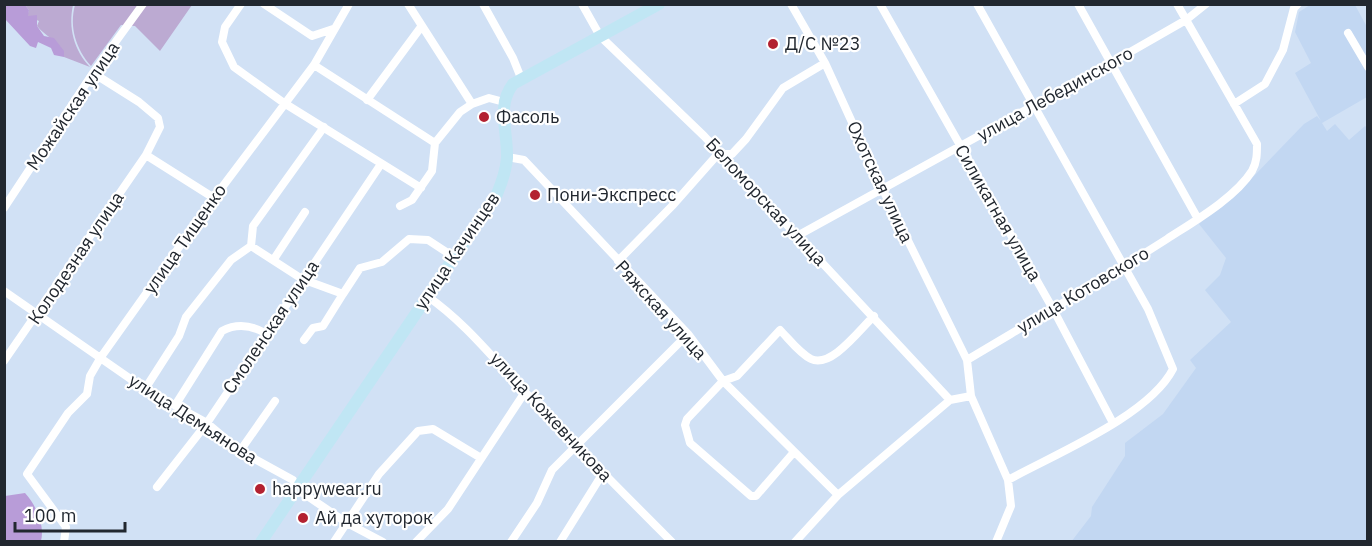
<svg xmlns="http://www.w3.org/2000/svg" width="1372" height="546" viewBox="0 0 1372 546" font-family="'IBM Plex Sans',sans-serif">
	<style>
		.built { fill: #c2d7f2 }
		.green { fill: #bcaad2 }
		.forest { fill: #b89cd8 }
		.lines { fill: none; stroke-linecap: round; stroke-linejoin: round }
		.street { stroke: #fff; stroke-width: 8 }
		.secondary { stroke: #c0e6f4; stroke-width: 12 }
		.poi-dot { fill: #b32130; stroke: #fff; stroke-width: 2 }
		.labels { text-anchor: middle; stroke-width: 4.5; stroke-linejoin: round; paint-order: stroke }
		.poi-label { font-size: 18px; fill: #21272f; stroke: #fff; text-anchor: start }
		.street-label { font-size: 18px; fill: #21272f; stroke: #fff }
	</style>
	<rect width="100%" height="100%" fill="#d1e1f5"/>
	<path class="built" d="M 1310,5 L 1355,5 L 1367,27 L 1367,97 L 1322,123 L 1327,131 L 1335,124 L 1349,140 L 1365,126 L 1367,128 L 1367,541 L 1071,542 L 1091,516 L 1092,507 L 1125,456 L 1125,443 L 1163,414 L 1196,368 L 1190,360 L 1231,322 L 1205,290 L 1220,275 L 1226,258 L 1199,224 L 1254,176 L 1304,124 L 1317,116 L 1321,121 L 1295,73 L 1311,63 L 1295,32 L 1299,12 Z"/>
	<path class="green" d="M 25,5 L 73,5 C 68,28 74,50 90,67 L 64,57 C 63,44 45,36 37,26 L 39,21 L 27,16 L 29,10 Z
		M 75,5 L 192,5 L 160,51 L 135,26 L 121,25 L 91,66 C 76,49 69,27 75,5 Z"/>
	<path class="forest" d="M 5,4 L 25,5 L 29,10 L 28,16 L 37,15 L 37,26 L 44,36 L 54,38 L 64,51 L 64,57 L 54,55 L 51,48 L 38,42 L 36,48 L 30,46 L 5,19 Z
		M 25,493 C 36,505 45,525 41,541 L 5,541 L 5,496 Z"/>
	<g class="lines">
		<path class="street" d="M 241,4 L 225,27 L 222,42 L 234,67 L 284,103 L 421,188
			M 264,4 L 312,36 L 333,29
			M 408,4 L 472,104 L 489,98 L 504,102
			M 483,4 L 513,58 L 521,78
			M 582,4 L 600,36 L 704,136 L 950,400
			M 791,4 L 825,63 L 882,188 L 967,360 L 971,396 L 1008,480 L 1011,506 L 996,542
			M 880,4 L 1053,309 L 1113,423
			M 977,4 L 1148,309 L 1173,369 C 1149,416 1055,454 1008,480
			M 1078,4 L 1198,219
			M 1348,33 L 1368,67
			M 314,65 L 435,143
			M 367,100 L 421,27
			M 1234,104 L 1265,84 L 1283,50 L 1294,8 L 1298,4
			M 146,155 L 214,198
			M 507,157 L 524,160 L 688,334 L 723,381 L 838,495
			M 400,206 L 412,200 L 432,171 L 435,143 L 460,112 L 472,104
			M 4,208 L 93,73 L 143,4
			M 797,236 L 1111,63 L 1186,20 L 1206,4
			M 251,246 L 302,279 L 343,294 L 360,268 L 382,262 L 409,239 L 428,240 L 454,257
			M 274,259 L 305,212
			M 618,261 L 672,206 L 718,154 L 732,154 L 746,139 L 783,88 L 825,63
			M 4,291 L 145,389 L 207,423 L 240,451 L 293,480 L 297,489 L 347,523 L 383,542
			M 427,296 C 467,324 494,360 528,395 C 575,445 623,493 672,542
			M 304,340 L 313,328 L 323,326 L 343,294
			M 967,360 C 1034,320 1101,281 1167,239 C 1193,222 1235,198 1252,171 C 1257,162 1257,154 1257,144 L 1177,4
			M 4,361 L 146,155 L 160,127 L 158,118 L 139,102 L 93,73
			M 145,389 L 179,336 L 186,317 L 231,260 L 251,246 L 253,226 L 324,127
			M 176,404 L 222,331 C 237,323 251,325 265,333
			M 240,451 L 275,401
			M 794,452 L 756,496 L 751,496 L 690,443 L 685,425 L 687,419 L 723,381 L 737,376 L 780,330 C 789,339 799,353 811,359 C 831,369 860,329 874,316
			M 157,487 L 207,423 L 381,164
			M 64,542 L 66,527 L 27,474 L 68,413 L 87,394 L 90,376 L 101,357 L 214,198 L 314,65 L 349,4
			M 334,542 L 379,474 L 418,431 L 433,429 L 481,458
			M 416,542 L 448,509 L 525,392
			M 511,542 L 537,503 L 552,470 L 688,334
			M 560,542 L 603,473
			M 795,542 L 838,495 L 950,400 L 971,396"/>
		<path class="secondary" d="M 261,542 L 497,194 C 502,182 506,171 507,158 C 508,132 496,106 513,84 L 659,4"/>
	</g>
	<g class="poi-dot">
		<circle cx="773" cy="44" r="6"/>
		<circle cx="484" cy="117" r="6"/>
		<circle cx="535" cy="195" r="6"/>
		<circle cx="260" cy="489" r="6"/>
		<circle cx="303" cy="518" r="6"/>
	</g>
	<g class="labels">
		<g class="poi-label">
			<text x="785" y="50">Д/С №23</text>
			<text x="496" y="123">Фасоль</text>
			<text x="547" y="201">Пони-Экспресс</text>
			<text x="272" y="495">happywear.ru</text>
			<text x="315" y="524">Ай да хуторок</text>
		</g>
		<g class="street-label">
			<text transform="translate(1055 94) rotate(-29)" y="6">улица Лебединского</text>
			<text transform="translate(73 106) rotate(-56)" y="6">Можайская улица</text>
			<text transform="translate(880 182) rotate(65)" y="6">Охотская улица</text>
			<text transform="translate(766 202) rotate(47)" y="6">Беломорская улица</text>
			<text transform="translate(998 213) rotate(60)" y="6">Силикатная улица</text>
			<text transform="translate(185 239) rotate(-55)" y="6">улица Тищенко</text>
			<text transform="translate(457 251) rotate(-56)" y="6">улица Качинцев</text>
			<text transform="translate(76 258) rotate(-56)" y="6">Колодезная улица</text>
			<text transform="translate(1083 290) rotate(-31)" y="6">улица Котовского</text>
			<text transform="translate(661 310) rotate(48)" y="6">Ряжская улица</text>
			<text transform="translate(271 327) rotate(-56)" y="6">Смоленская улица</text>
			<text transform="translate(551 417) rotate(47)" y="6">улица Кожевникова</text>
			<text transform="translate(193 419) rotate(33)" y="6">улица Демьянова</text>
		</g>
	</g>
	<rect width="1372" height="546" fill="none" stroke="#21272f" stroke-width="12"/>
	<path d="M15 522v9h110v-9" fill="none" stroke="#21272f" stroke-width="3"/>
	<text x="24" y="522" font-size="18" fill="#21272f" stroke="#ffffff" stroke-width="4.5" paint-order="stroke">100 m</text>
</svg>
